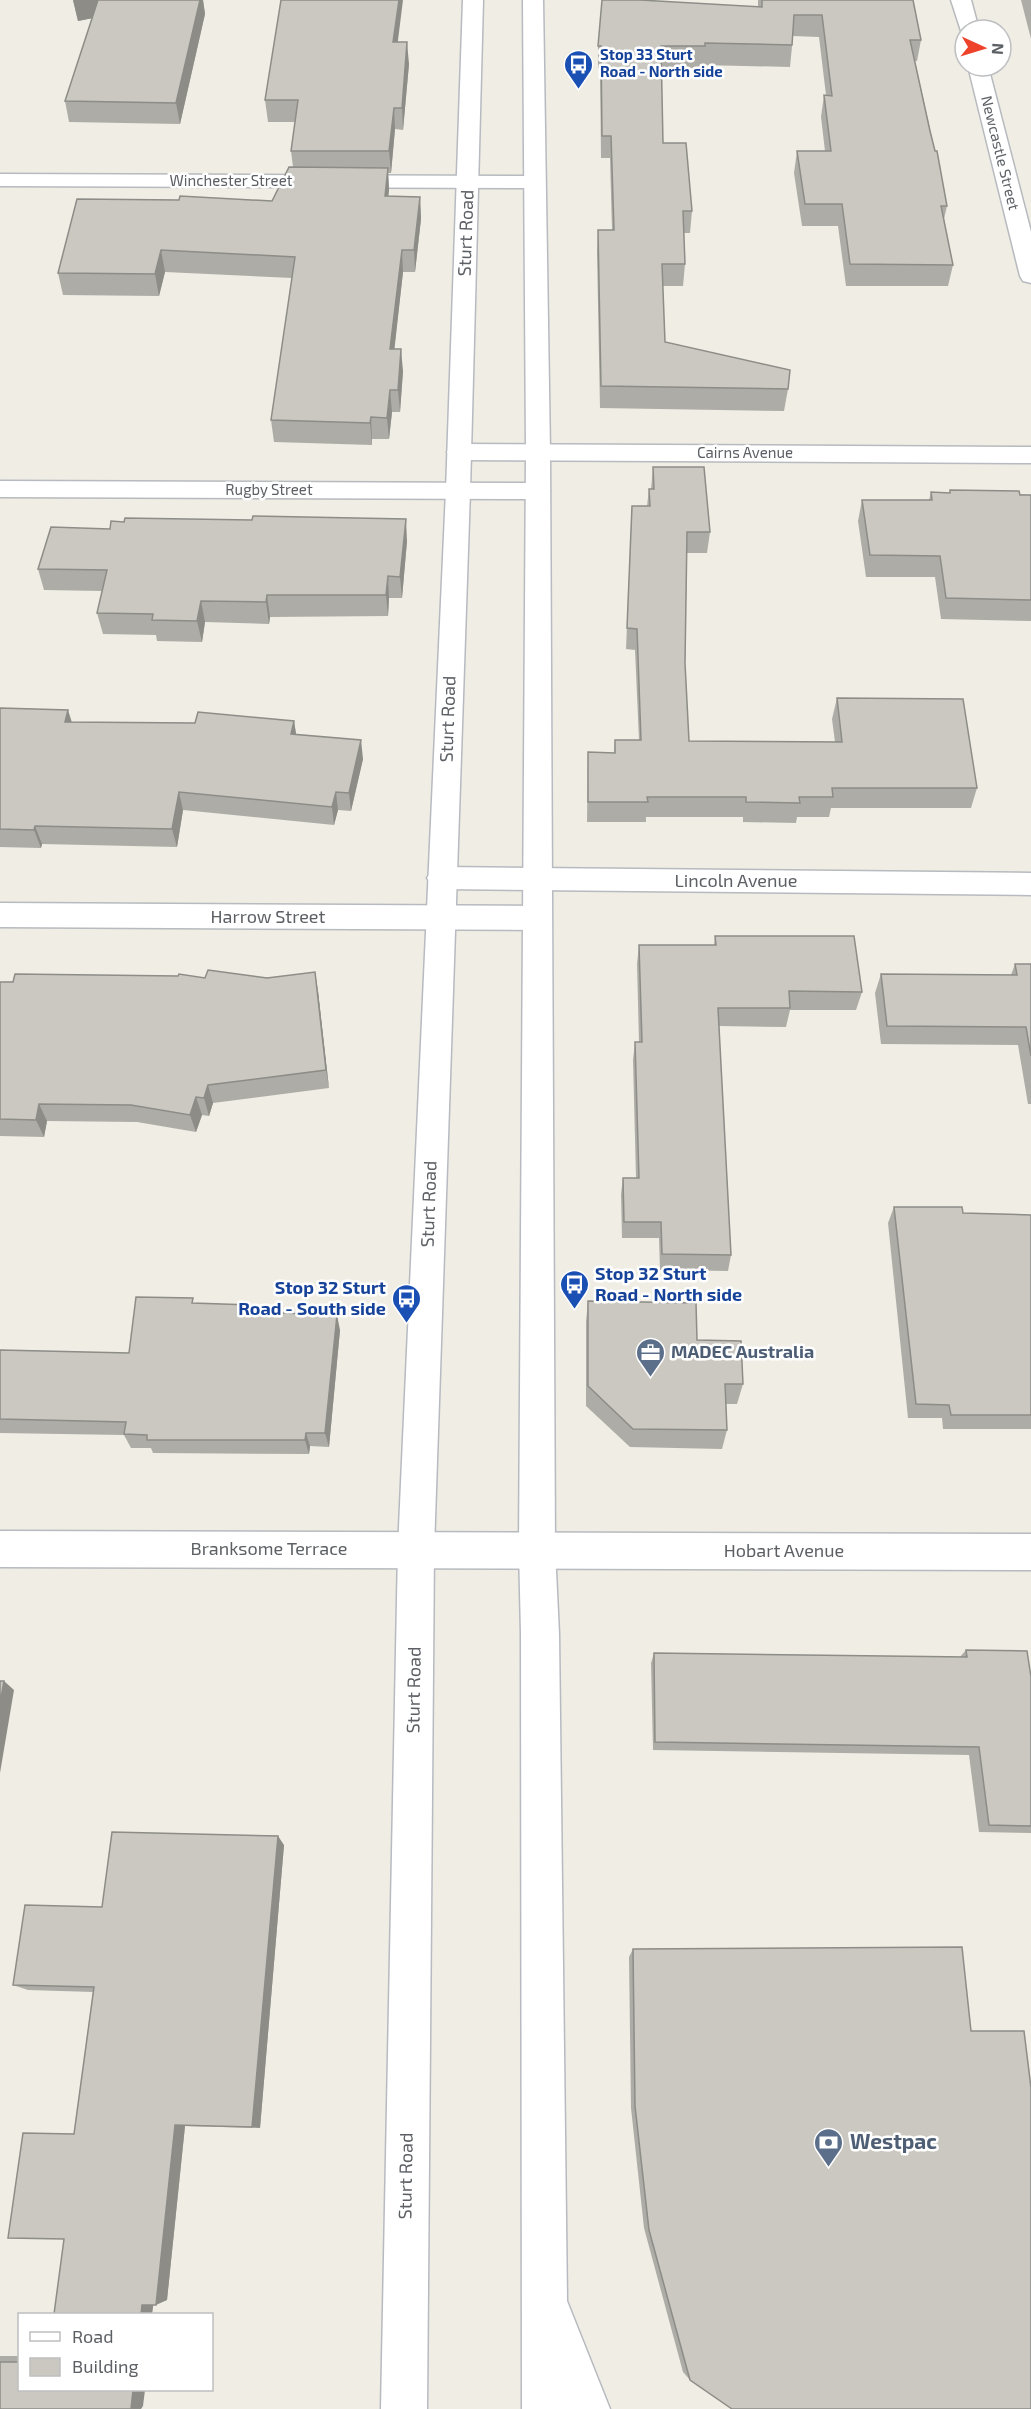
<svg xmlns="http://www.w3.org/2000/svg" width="1031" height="2409" viewBox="0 0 1031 2409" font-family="'Exo 2',sans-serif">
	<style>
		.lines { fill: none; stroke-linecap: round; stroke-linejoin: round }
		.street-casing { stroke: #b7babe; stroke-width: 3 }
		.secondary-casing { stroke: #b7bac0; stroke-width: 3 }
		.street { fill: #fff; fill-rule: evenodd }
		.secondary { fill: #fff; fill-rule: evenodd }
		.wall { fill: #aeaca6 }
		.shaded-wall { fill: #8d8c87 }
		.building { fill: #cac8c1; stroke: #8d8c87; stroke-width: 1.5 }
		.labels { text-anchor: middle; stroke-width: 5; stroke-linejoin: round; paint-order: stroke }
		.far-transit-label { font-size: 15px; font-weight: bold; fill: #164399; stroke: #fff; text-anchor: start }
		.far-street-label { font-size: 15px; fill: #5c6065; stroke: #fff }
		.street-label { font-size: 18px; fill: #5c6065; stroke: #fff }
		.transit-label { font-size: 18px; font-weight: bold; fill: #164399; stroke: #fff; text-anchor: start }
		.service-label { font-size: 18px; font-weight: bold; fill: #4e5e75; stroke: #fff; text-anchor: start }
		.near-service-label { font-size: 21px; font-weight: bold; fill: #4e5e75; stroke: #fff; text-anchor: start }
	</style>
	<rect width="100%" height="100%" fill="#efede4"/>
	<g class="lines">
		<defs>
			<path id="street" d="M 951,0 L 971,0 L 979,30 L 965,30 L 965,35 L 962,34 Z
				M 968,66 L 988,66 L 1031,232 L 1031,283 L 1023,281 L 1020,276 Z
				M 0,174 L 534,176 L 542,177 L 545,182 L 542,187 L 534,188 L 0,186 Z
				M 459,444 L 1031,447 L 1031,463 L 459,460 L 450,458 L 447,452 L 450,446 Z
				M 0,481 L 538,483 L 547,485 L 550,491 L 547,497 L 538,499 L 0,497 Z
				M 442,867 L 1031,873 L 1031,895 L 442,889 L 432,886 L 427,878 L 432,870 Z
				M 0,903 L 536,906 L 547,910 L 551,918 L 547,926 L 536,930 L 0,927 Z
				M 0,1531 L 1031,1534 L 1031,1570 L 0,1567 Z"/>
			<path id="secondary" d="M 463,0 L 483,0 L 470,491 L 434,1549 L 427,2409 L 381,2409 L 398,1549 L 446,491 Z
				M 523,0 L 543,0 L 550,452 L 555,1549 L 559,1634 L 567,2301 L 610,2409 L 522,2409 L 521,1634 L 519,1549 L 526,452 Z"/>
		</defs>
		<use href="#street" class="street-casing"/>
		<use href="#secondary" class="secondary-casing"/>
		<use href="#street" class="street"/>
		<use href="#secondary" class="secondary"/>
	</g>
	<path class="wall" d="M 73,0 L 203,0 L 205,14 L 180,124 L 69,122 L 65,101 L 92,18 L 78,21 Z
		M 758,0 L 913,0 L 921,40 L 917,61 L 915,61 L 947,206 L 944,219 L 953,265 L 948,286 L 846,286 L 838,226 L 802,226 L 794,173 L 797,151 L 825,151 L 821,117 L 824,95 L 826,95 L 819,37 L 793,36 L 790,67 L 703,65 L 703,68 L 661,68 L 663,143 L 692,211 L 690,233 L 684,233 L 685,264 L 683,286 L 663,286 L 665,342 L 788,389 L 784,411 L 600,408 L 597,252 L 598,230 L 612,230 L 610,158 L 601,158 L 600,68 L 598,68 L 598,46 L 758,6 Z
		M 1021,0 L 1031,0 L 1031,39 Z
		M 397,42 L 409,64 L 403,130 L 395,129 L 391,173 L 388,173 L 389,190 L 388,196 L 420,197 L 421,219 L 415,272 L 403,272 L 394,349 L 403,371 L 400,412 L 392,412 L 389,439 L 372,439 L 372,445 L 274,442 L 271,420 L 292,278 L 165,272 L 159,296 L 63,295 L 58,273 L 272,201 L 293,167 L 291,151 L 295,122 L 268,122 L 265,100 Z
		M 653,467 L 710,532 L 707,553 L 687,553 L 685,663 L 689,741 L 835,742 L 832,719 L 837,698 L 977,788 L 971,808 L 831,808 L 829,817 L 797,817 L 796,823 L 743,822 L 743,817 L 646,817 L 646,822 L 587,822 L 588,752 L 614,753 L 615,740 L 639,740 L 635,650 L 626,649 L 631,527 L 632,506 L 647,506 L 649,489 L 651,489 Z
		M 950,490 L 1031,495 L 1031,621 L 941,619 L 935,577 L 866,577 L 858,521 L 862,500 L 929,500 L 931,492 L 950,493 Z
		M 407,541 L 402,598 L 389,598 L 388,616 L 270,617 L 269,624 L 205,622 L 202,642 L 157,641 L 156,635 L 103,634 L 97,613 L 102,591 L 44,590 L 38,569 Z
		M 0,708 L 72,722 L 195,723 L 294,721 L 296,734 L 363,759 L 351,811 L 338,810 L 334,825 L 183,810 L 177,847 L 42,844 L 41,848 L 0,847 Z
		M 715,936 L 862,992 L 856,1010 L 790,1010 L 786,1027 L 719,1026 L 731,1255 L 728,1271 L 660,1270 L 659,1238 L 622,1238 L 621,1194 L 623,1178 L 636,1178 L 633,1060 L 635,1042 L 639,1042 L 637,964 L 639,945 L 714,945 Z
		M 1015,964 L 1031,964 L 1031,1104 L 1028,1104 L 1018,1045 L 881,1044 L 875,993 L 881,974 L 1011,975 Z
		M 205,978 L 318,991 L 329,1088 L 213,1103 L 209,1116 L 202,1115 L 196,1132 L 137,1122 L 47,1121 L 44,1137 L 0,1136 L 0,982 Z
		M 894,1207 L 963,1213 L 1031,1215 L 1031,1429 L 943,1429 L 942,1418 L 908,1418 L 888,1223 Z
		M 588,1301 L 697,1340 L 743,1384 L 737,1404 L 726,1404 L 727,1430 L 722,1449 L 630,1447 L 586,1406 L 586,1322 Z
		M 195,1303 L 252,1305 L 254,1312 L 340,1330 L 329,1447 L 310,1446 L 309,1454 L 153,1453 L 151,1448 L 131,1448 L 124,1435 L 0,1433 L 0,1350 L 129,1353 Z
		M 966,1650 L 1031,1677 L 1031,1833 L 979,1832 L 969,1755 L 653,1750 L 651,1663 L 654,1653 L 960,1657 Z
		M 284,1845 L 260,2128 L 185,2126 L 167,2300 L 153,2305 L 152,2314 L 54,2314 L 64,2239 L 74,2134 L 93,1992 L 28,1990 L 13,1985 L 102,1907 Z
		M 633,1949 L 690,2380 L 683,2372 L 644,2228 L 631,2108 L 629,1957 Z
		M 0,2356 L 20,2356 L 20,2390 L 143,2406 L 0,2409 Z"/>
	<path class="shaded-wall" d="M 73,0 L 101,0 L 104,16 L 78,21 Z
		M 200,0 L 203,0 L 205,14 L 180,124 L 176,103 Z
		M 399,0 L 403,0 L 395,64 L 393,42 Z
		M 407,42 L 409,64 L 403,130 L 402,108 Z
		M 394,108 L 395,129 L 391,173 L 389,151 Z
		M 388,168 L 389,190 L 386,218 L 385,196 Z
		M 420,197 L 421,219 L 415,272 L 414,250 Z
		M 161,250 L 165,272 L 159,296 L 155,274 Z
		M 402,250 L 403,272 L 392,371 L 390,349 Z
		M 401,349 L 403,371 L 400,412 L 398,390 Z
		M 390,390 L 392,412 L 389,439 L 387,418 Z
		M 371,417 L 372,439 L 372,445 L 370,423 Z
		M 406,519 L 407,541 L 402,598 L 400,577 Z
		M 388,576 L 389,598 L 388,616 L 386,595 Z
		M 267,595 L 270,617 L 269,624 L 266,602 Z
		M 201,601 L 205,622 L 202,642 L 197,621 Z
		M 68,710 L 74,729 L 65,722 Z
		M 294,721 L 297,740 L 291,734 Z
		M 361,740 L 363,759 L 351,811 L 349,793 Z
		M 179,792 L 183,810 L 177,847 L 172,829 Z
		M 336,792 L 338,810 L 334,825 L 332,807 Z
		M 35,826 L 42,844 L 41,848 L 34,830 Z
		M 315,972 L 318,991 L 329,1088 L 326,1070 Z
		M 208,1085 L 213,1103 L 209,1116 L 204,1098 Z
		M 196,1097 L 202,1115 L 196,1132 L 190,1115 Z
		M 39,1104 L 47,1121 L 44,1137 L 36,1120 Z
		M 337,1315 L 340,1330 L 329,1447 L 325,1433 Z
		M 306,1433 L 310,1446 L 309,1454 L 305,1440 Z
		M 4,1681 L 14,1690 L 0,1773 L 0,1704 Z
		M 278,1836 L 284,1845 L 260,2128 L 252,2127 Z
		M 175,2125 L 185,2126 L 167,2300 L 156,2305 Z
		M 154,2300 L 152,2314 L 141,2314 L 142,2305 Z
		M 133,2390 L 145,2390 L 143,2406 L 141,2409 L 131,2409 Z"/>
	<path class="building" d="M 98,0 L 200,0 L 176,103 L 65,101 Z
		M 281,0 L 399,0 L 393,42 L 407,42 L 402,108 L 394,108 L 389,151 L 291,151 L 298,100 L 265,100 Z
		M 602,0 L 640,0 L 762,7 L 762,0 L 913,0 L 921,40 L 910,40 L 930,131 L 935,151 L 937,151 L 947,206 L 941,206 L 953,265 L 850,264 L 842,204 L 805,204 L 797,151 L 831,151 L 824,95 L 832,96 L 822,15 L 794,15 L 792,45 L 705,43 L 705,46 L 661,46 L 663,143 L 686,143 L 692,211 L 683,211 L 685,264 L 662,264 L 665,342 L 790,370 L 788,389 L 601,386 L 598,230 L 614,230 L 611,136 L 602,136 L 601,46 L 598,46 Z
		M 289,167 L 388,168 L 385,196 L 420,197 L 414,250 L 402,250 L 390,349 L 401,349 L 398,390 L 390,390 L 387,418 L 371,417 L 370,423 L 271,420 L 295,257 L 161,250 L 155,274 L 58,273 L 77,199 L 179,200 L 180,196 L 272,201 Z
		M 653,467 L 704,467 L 710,532 L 687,532 L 685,663 L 689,741 L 842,742 L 837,698 L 963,699 L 977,788 L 832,788 L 833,797 L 799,797 L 800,803 L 746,802 L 746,797 L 647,797 L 648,802 L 588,802 L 588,752 L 615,753 L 615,740 L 641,740 L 637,629 L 627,628 L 632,506 L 650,506 L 649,489 L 654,489 Z
		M 950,490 L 1019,491 L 1020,495 L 1031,495 L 1031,600 L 946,598 L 940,556 L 870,555 L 862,500 L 932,500 L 931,492 L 950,493 Z
		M 253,516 L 406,519 L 400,577 L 388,576 L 386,595 L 267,595 L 266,602 L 201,601 L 197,621 L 152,620 L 153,614 L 97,613 L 107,570 L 38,569 L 51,527 L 110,529 L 111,521 L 124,522 L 125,518 L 252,520 Z
		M 0,708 L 68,710 L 65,722 L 195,723 L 198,712 L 294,721 L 291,734 L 361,740 L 349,793 L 336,792 L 332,807 L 179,792 L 172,829 L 35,826 L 34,830 L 0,829 Z
		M 715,936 L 854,936 L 862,992 L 789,991 L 790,1008 L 718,1008 L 731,1255 L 662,1254 L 661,1222 L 624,1222 L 623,1178 L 639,1178 L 635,1042 L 642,1042 L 639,945 L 716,945 Z
		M 1015,964 L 1031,964 L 1031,1056 L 1026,1027 L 887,1026 L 881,974 L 1017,975 Z
		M 208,970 L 267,978 L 315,972 L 326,1070 L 208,1085 L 204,1098 L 196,1097 L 190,1115 L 131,1105 L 39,1104 L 36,1120 L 0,1119 L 0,982 L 13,982 L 15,974 L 178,976 L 179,974 L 205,978 Z
		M 894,1207 L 962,1207 L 963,1213 L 1031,1215 L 1031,1415 L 951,1415 L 949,1405 L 916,1404 Z
		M 136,1297 L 193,1298 L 192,1303 L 252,1305 L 251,1312 L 337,1315 L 325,1433 L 306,1433 L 305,1440 L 147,1440 L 147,1435 L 124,1434 L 126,1422 L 0,1419 L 0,1350 L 129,1353 Z
		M 588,1301 L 696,1303 L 697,1340 L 741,1341 L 743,1384 L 725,1384 L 727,1430 L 633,1429 L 588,1386 Z
		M 966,1650 L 1027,1651 L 1031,1677 L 1031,1826 L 989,1825 L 979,1747 L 655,1742 L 654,1653 L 967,1657 Z
		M 0,1681 L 4,1681 L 0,1704 Z
		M 112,1832 L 278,1836 L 252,2127 L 175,2125 L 156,2305 L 142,2305 L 141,2314 L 54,2314 L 64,2239 L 8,2238 L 23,2133 L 74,2134 L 94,1987 L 13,1985 L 25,1905 L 102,1907 Z
		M 962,1947 L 971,2031 L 1024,2031 L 1031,2088 L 1031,2409 L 732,2409 L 690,2380 L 649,2230 L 635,2106 L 633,1949 Z
		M 0,2362 L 20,2362 L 20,2390 L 133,2390 L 131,2409 L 0,2409 Z"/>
	<defs>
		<symbol id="bus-pin" viewBox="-11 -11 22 30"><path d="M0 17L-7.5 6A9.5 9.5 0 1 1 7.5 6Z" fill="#1a4fb4" stroke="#fff"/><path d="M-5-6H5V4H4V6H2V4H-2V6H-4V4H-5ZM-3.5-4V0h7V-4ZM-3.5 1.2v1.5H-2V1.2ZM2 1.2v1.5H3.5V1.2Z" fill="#fff"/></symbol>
		<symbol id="office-pin" viewBox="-11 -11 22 30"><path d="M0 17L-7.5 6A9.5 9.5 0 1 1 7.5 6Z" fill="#5c6f8a" stroke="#fff"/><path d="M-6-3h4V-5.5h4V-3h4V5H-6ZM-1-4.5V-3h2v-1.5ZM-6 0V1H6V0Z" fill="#fff"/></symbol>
		<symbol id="bank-pin" viewBox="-11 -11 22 30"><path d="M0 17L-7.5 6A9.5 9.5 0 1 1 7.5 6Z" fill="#5c6f8a" stroke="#fff"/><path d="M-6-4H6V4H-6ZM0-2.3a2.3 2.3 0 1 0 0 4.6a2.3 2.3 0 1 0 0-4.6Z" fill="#fff"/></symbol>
	</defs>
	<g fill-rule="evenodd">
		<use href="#bus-pin" x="562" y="48" width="33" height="45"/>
		<use href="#bus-pin" x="558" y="1268" width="33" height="45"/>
		<use href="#bus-pin" x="390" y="1282" width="33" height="45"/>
		<use href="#office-pin" x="634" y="1336" width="33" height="45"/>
		<use href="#bank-pin" x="812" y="2126" width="33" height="45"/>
	</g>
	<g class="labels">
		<g class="far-transit-label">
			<text x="600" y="60">Stop 33 Sturt<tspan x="600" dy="17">Road - North side</tspan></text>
		</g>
		<g class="far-street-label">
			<text transform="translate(1000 153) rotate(76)" y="5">Newcastle Street</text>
			<text x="231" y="186">Winchester Street</text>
			<text x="745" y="458">Cairns Avenue</text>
			<text x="269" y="495">Rugby Street</text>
		</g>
		<g class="street-label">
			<text transform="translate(466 233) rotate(-88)" y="6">Sturt Road</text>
			<text transform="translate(448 719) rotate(-88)" y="6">Sturt Road</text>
			<text x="736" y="887">Lincoln Avenue</text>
			<text x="268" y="923">Harrow Street</text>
			<text transform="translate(429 1204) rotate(-88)" y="6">Sturt Road</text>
			<text x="269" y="1555">Branksome Terrace</text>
			<text x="784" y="1557">Hobart Avenue</text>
			<text transform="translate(414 1690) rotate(-89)" y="6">Sturt Road</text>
			<text transform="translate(406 2176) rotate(-89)" y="6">Sturt Road</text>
		</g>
		<g class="transit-label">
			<text x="595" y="1280">Stop 32 Sturt<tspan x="595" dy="21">Road - North side</tspan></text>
			<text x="386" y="1294" text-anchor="end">Stop 32 Sturt<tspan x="386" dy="21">Road - South side</tspan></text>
		</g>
		<g class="service-label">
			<text x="671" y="1358">MADEC Australia</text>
		</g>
		<g class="near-service-label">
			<text x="850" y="2149">Westpac</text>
		</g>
	</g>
	<rect x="18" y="2313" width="195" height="78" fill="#ffffff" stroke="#bebfc1" stroke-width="1.5"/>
	<rect x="30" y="2332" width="30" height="9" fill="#ffffff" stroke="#bebfc1" stroke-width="1.5"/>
	<text x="72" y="2343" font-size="18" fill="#5c6065">Road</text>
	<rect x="30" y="2358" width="30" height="18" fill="#cac8c1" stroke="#bebfc1" stroke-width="1.5"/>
	<text x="72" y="2373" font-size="18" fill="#5c6065">Building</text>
	<g transform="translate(983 48) rotate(94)"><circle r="28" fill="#ffffff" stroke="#bebfc1" stroke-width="1.5"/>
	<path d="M0-4.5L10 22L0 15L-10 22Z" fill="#ee422b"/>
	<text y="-9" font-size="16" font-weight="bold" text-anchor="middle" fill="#5c6065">N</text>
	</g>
</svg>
